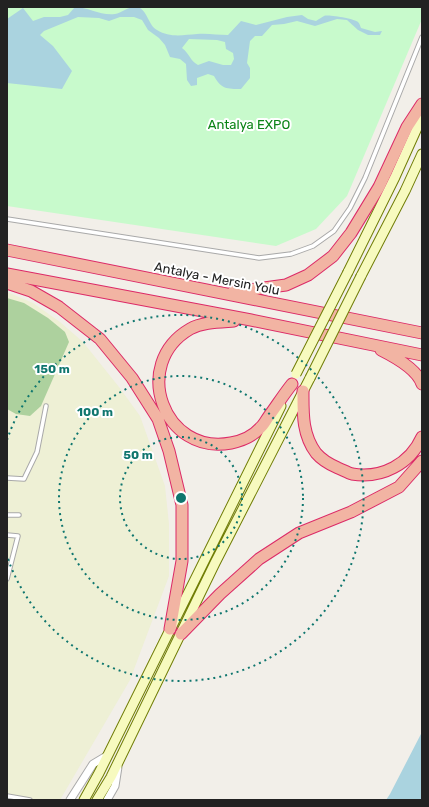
<svg xmlns="http://www.w3.org/2000/svg" width="429" height="807" viewBox="0 0 429 807" font-family="Rubik,sans-serif">
	<style>
		.farmland { fill: #eef0d5 }
		.forest { fill: #add19e }
		.park { fill: #c8facc }
		.water { fill: #aad3df; fill-rule: evenodd }
		.lines { fill: none; stroke-linecap: round; stroke-linejoin: round }
		.service-casing { stroke: #a9a9a9; stroke-width: 5.5 }
		.minor-casing { stroke: #a9a9a9; stroke-width: 9 }
		.secondary-casing { stroke: #707d05; stroke-width: 11 }
		.trunk-casing { stroke: #dc2a67; stroke-width: 13 }
		.service { stroke: #fff; stroke-width: 3.5 }
		.minor { stroke: #fff; stroke-width: 7 }
		.secondary { stroke: #f7fabf; stroke-width: 9 }
		.trunk { stroke: #f2b4a3; stroke-width: 11 }
		.secondary-bridge-casing { stroke: #707d05; stroke-width: 11; stroke-linecap: butt }
		.secondary-bridge { stroke: #f7fabf; stroke-width: 9 }
		.ring { fill: none; stroke: #0f766e; stroke-width: 2; stroke-dasharray: 2 4 }
		.labels { text-anchor: middle; stroke-width: 4; stroke-linejoin: round; paint-order: stroke }
		.park-label { font-size: 13px; fill: #0c8416; stroke: #fff }
		.street-label { font-size: 13px; fill: #222; stroke: #fff }
		.centre { fill: #0f766e; stroke: #fff; stroke-width: 2 }
		.ring-label { font-size: 12px; text-anchor: middle; font-weight: bold; fill: #0f766e; stroke: #fff; stroke-width: 4; stroke-linejoin: round; paint-order: stroke }
	</style>
	<rect width="100%" height="100%" fill="#f2efe9"/>
	<path class="farmland" d="M 7,292 L 33,303 L 60,322 L 83,342 L 119,387 L 140,416 L 165,486 L 169,524 L 169,576 L 130,680 L 60,800 L 7,800 Z"/>
	<path class="forest" d="M 7,298 L 24,303 L 48,318 L 65,332 L 69,342 L 41,406 L 30,416 L 16,414 L 7,409 Z"/>
	<path class="park" d="M 7,7 L 422,7 L 422,19 L 347,196 L 316,229 L 276,246 L 7,206 Z"/>
	<path class="water" d="M 75,7 C 88,7 101,16 115,14 C 122,13 130,5 138,7 C 147,10 149,26 157,30 C 170,38 183,35 197,34 C 207,33 218,35 228,35 L 241,21 L 256,25 L 287,17 L 302,15 L 308,19 L 316,21 C 319,19 322,17 324,16 C 328,14 355,19 358,22 C 360,24 360,26 361,28 L 375,32 L 382,31 L 380,35 L 368,35 L 358,30 L 347,20 L 337,19 L 315,26 L 297,21 L 284,24 L 272,25 L 262,36 L 255,36 L 250,41 L 247,63 L 250,68 L 250,78 L 241,89 C 227,89 221,89 214,76 L 208,74 L 197,78 L 197,85 L 191,86 L 187,80 L 186,64 L 180,59 L 170,57 L 165,45 L 159,38 L 148,30 L 142,20 L 134,17 L 120,17 L 109,21 L 99,18 L 78,17 L 44,31 L 40,35 L 53,46 L 72,71 L 62,89 L 7,83 L 7,19 L 23,8 L 33,21 L 44,17 L 60,17 L 68,15 ZM 189,39 L 217,40 L 225,42 L 226,49 L 233,53 L 234,59 L 231,65 L 223,65 L 209,61 L 198,65 C 190,61 190,54 182,48 Z
		M 422,732 L 422,800 L 386,800 L 390,794 Z"/>
	<g class="lines">
		<defs>
			<path id="service" d="M 7,219 L 259,258 L 291,254 L 313,246 L 334,231 L 350,208 L 365,178 L 422,37
				M 7,478 L 24,479 L 37,452 L 46,406
				M 7,515 L 19,515
				M 7,535 L 18,536 L 7,579
				M 7,796 L 30,800"/>
			<path id="minor" d="M 70,800 L 93,764 L 108,755
				M 107,800 L 115,786 L 118,767"/>
			<path id="secondary" d="M 348,272 L 395,177 L 422,117
				M 361,276 L 405,191 L 422,154
				M 84,800 L 99,773 L 281,406
				M 97,800 L 111,777 L 215,563 L 310,378"/>
			<path id="trunk" d="M 7,250 L 422,333
				M 7,274 L 251,320 L 422,355
				M 7,283 L 31,291 L 59,307 L 100,339 L 132,378 L 158,419 L 169,451 L 182,505 L 182,561 L 170,629
				M 233,292 L 286,285 L 308,275 L 333,256 L 351,233 L 379,187 L 407,127 L 422,104
				M 234,321 C 220,322 202,322 190,329 C 130,364 164,456 231,443 C 241,441 253,436 260,428 C 264,425 266,420 269,416 C 277,405 284,394 292,384
				M 381,350 C 395,357 417,369 422,384
				M 303,391 C 303,413 302,434 316,453 C 321,459 331,465 338,468 C 343,470 348,473 352,474 C 382,479 410,464 422,437
				M 181,634 L 220,594 L 259,559 L 299,533 L 351,512 L 399,487 L 422,461"/>
		</defs>
		<use href="#service" class="service-casing"/>
		<use href="#minor" class="minor-casing"/>
		<use href="#secondary" class="secondary-casing"/>
		<use href="#trunk" class="trunk-casing"/>
		<use href="#service" class="service"/>
		<use href="#minor" class="minor"/>
		<use href="#secondary" class="secondary"/>
		<use href="#trunk" class="trunk"/>
		<defs>
			<path id="secondary-bridge" d="M 296,374 L 348,272
				M 310,378 L 361,276"/>
		</defs>
		<use href="#secondary-bridge" class="secondary-bridge-casing"/>
		<use href="#secondary-bridge" class="secondary-bridge"/>
	</g>
	<g class="ring">
		<circle cx="181" cy="498" r="61"/>
		<circle cx="181" cy="498" r="122"/>
		<path d="M7 440A183 183 0 1 1 7 556"/>
	</g>
	<g class="labels">
		<g class="park-label">
			<text x="249" y="129">Antalya EXPO</text>
		</g>
		<g class="street-label">
			<text transform="translate(217 278) rotate(11)" y="5">Antalya - Mersin Yolu</text>
		</g>
	</g>
	<circle cx="181" cy="498" r="6" class="centre"/>
	<g class="ring-label">
		<text x="52" y="373">150 m</text>
		<text x="95" y="416">100 m</text>
		<text x="138" y="459">50 m</text>
	</g>
	<rect width="429" height="807" fill="none" stroke="#222222" stroke-width="16"/>
</svg>
